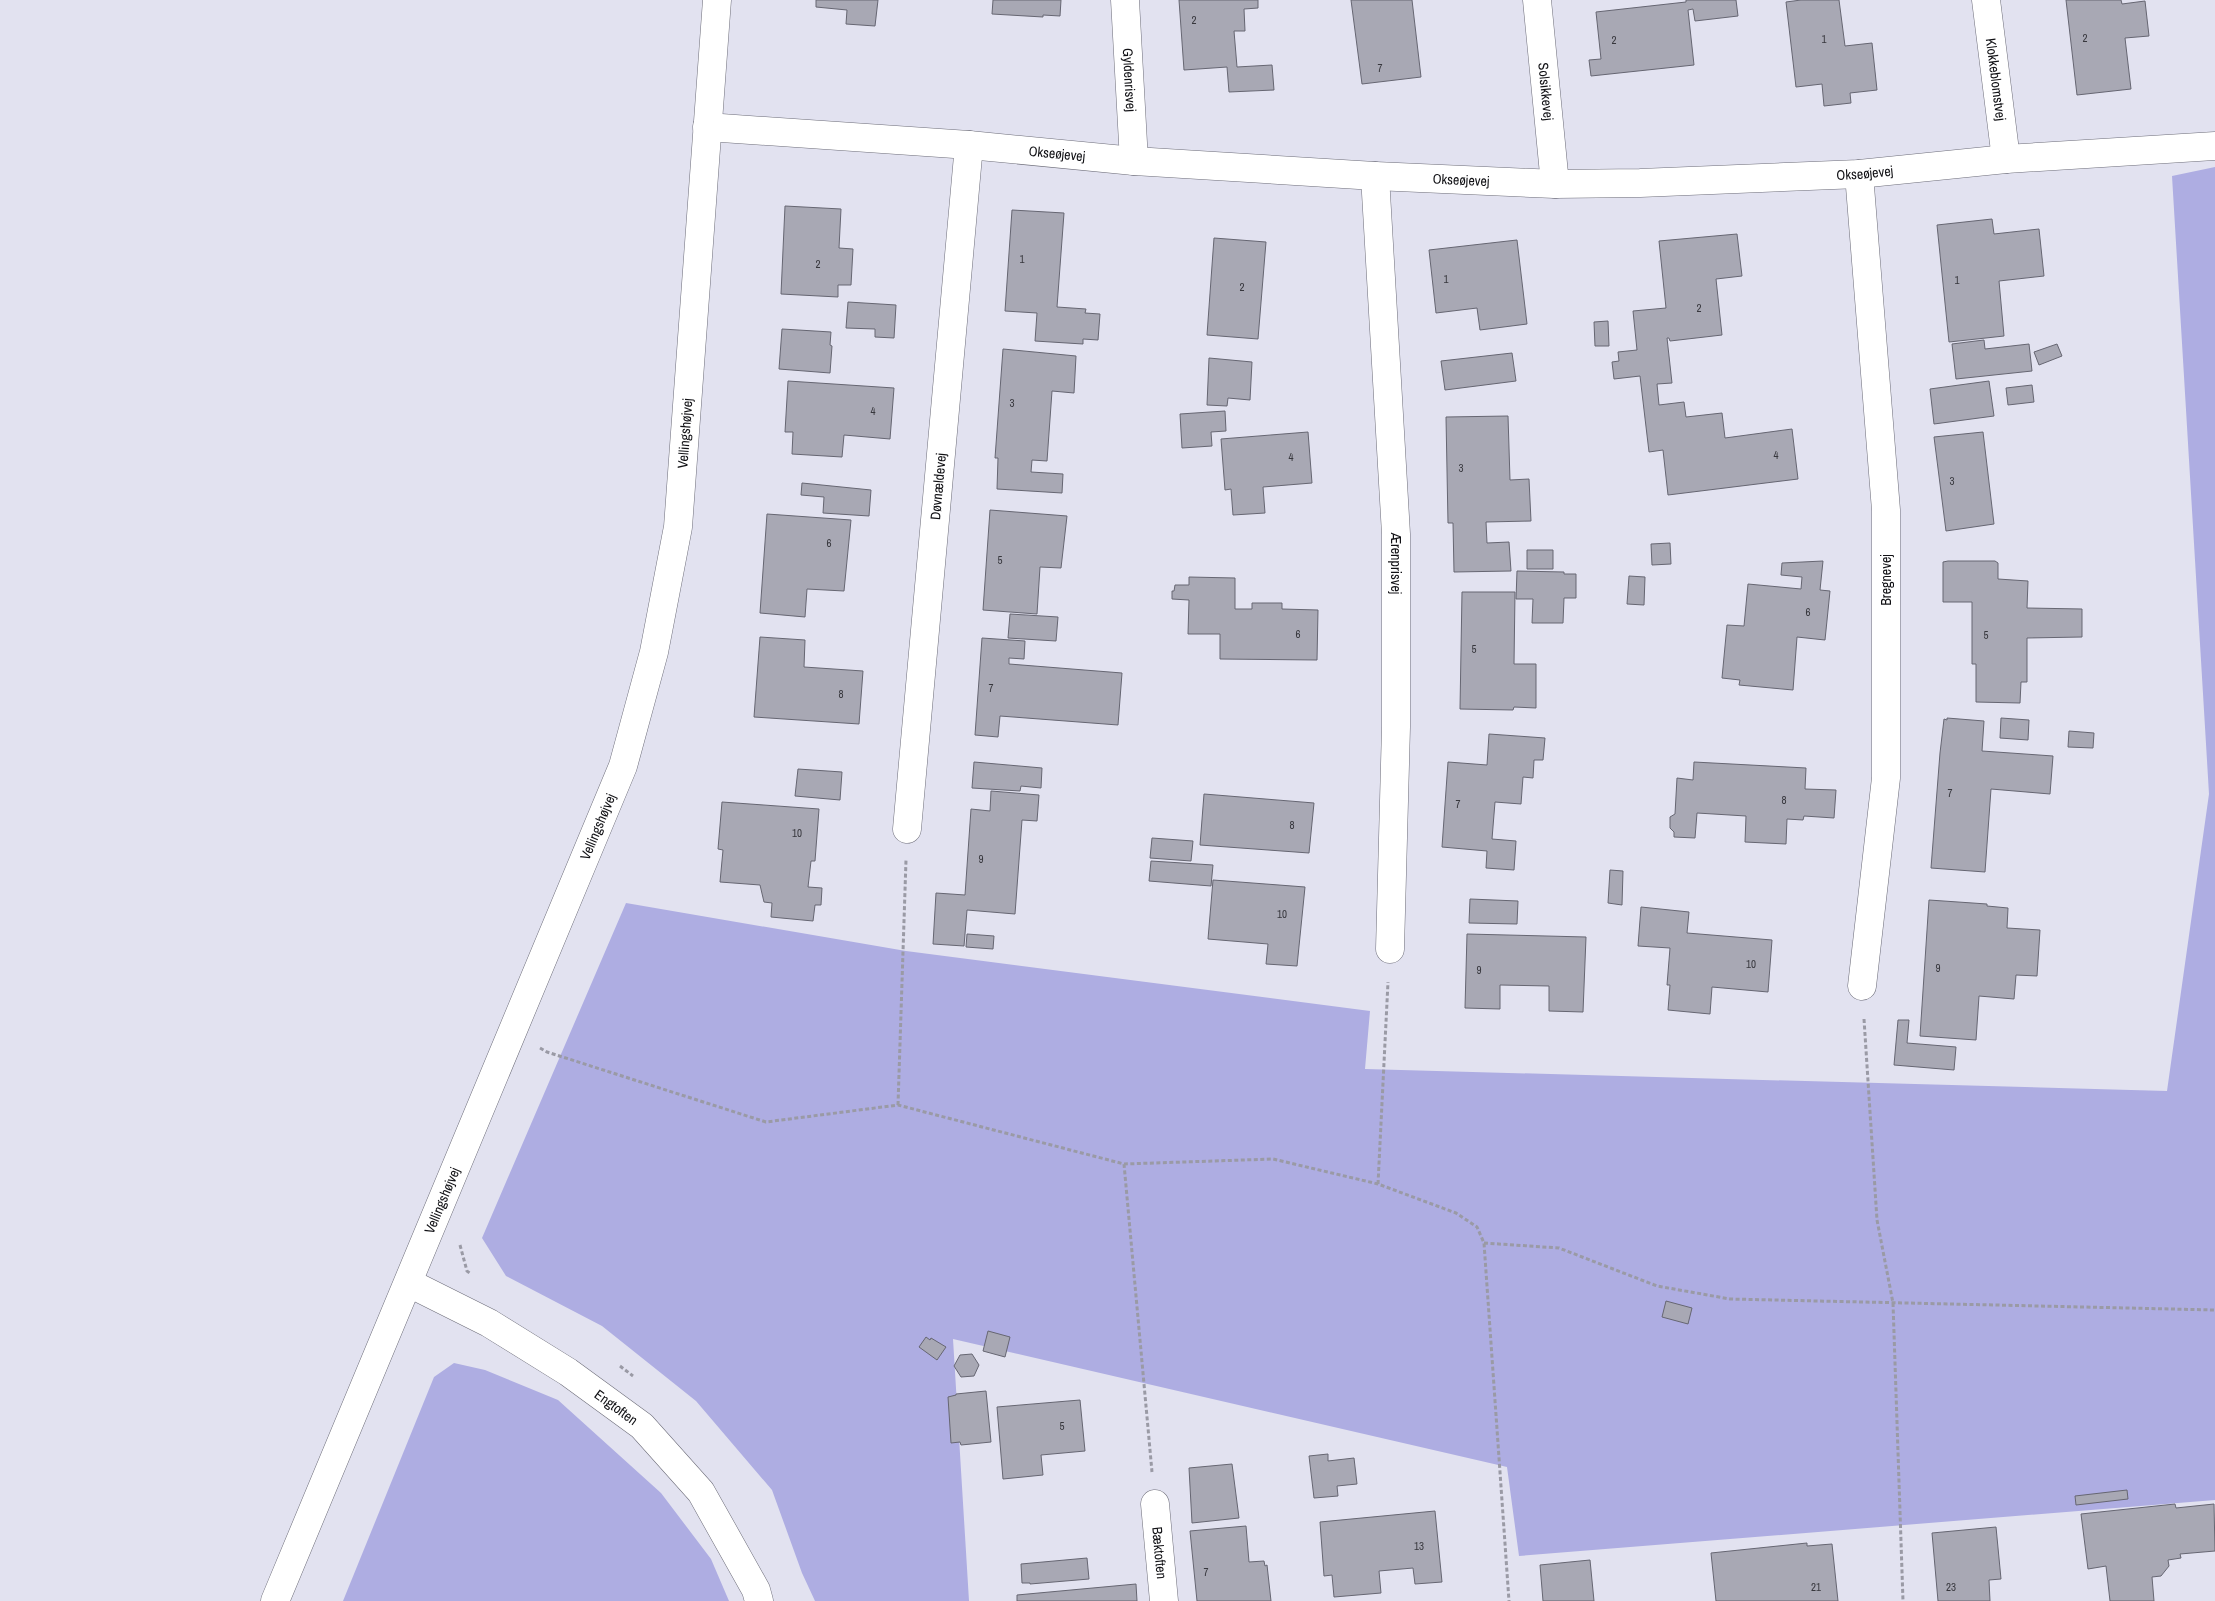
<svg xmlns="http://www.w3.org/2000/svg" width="2215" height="1601" viewBox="0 0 2215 1601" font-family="'Archivo Narrow',sans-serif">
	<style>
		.forest { fill: #aeade2 }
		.building { fill: #a8a8b4; stroke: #666672 }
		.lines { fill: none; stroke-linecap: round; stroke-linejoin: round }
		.street-casing { stroke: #6d6d79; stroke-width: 29 }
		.secondary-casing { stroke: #6d6d79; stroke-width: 29 }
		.path { stroke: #9a9aa5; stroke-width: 3; stroke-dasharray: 4 2.5; stroke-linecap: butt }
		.street { stroke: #fff; stroke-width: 28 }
		.secondary { stroke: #fff; stroke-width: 28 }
		.labels { text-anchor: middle; stroke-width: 5; stroke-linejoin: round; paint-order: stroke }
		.number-label { font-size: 11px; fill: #37373d }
		.street-label { font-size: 14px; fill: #111115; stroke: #fff }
	</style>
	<rect width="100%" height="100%" fill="#e2e2f0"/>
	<path class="forest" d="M 2215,167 L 2215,1500 L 1519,1556 L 1507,1467 L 953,1339 L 969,1601 L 815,1601 L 802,1573 L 772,1490 L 696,1401 L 602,1326 L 506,1276 L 482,1238 L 626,903 L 906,951 L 1370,1011 L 1365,1069 L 2167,1091 L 2209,794 L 2172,176 Z
		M 454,1363 L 485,1370 L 558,1400 L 661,1493 L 711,1559 L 729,1601 L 343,1601 L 434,1377 Z"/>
	<path class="building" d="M 816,0 L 878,0 L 875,26 L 846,24 L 847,10 L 816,7 Z
		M 993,0 L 1061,0 L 1060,16 L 1043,15 L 1043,17 L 992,14 Z
		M 1179,0 L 1258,0 L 1258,8 L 1244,9 L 1245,31 L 1234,31 L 1237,67 L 1272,65 L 1274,90 L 1229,92 L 1227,67 L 1184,70 Z
		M 1351,0 L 1412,0 L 1421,77 L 1362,84 Z
		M 1686,0 L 1736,0 L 1738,16 L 1695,21 L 1693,9 L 1688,10 L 1694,65 L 1591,76 L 1589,60 L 1601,59 L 1596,12 L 1686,2 Z
		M 1801,0 L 1839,0 L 1845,46 L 1872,43 L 1877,90 L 1850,93 L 1851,103 L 1824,106 L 1822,84 L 1796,87 L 1786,2 Z
		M 2066,0 L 2121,0 L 2122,4 L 2145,1 L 2149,36 L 2125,38 L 2131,89 L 2077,95 Z
		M 785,206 L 841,209 L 839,248 L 853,249 L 851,285 L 838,285 L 838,297 L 781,294 Z
		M 1012,210 L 1064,213 L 1057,307 L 1086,309 L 1085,313 L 1100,314 L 1098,340 L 1083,339 L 1083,344 L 1035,341 L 1037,313 L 1005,311 Z
		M 1992,219 L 1994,234 L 2039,229 L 2044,276 L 1999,281 L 2004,336 L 1949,342 L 1937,225 Z
		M 1737,234 L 1742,276 L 1716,279 L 1722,335 L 1670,341 L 1669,338 L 1667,338 L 1672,383 L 1657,384 L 1659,405 L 1684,402 L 1686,417 L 1722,413 L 1725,438 L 1792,429 L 1798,479 L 1668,495 L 1663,450 L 1649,452 L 1640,376 L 1614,379 L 1612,362 L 1619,361 L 1618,352 L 1637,350 L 1633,311 L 1666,308 L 1659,241 Z
		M 1214,238 L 1266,242 L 1258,339 L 1207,335 Z
		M 1517,240 L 1527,324 L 1480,330 L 1477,308 L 1436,313 L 1429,250 Z
		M 848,302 L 896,305 L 894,338 L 875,337 L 875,329 L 846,328 Z
		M 1608,321 L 1609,346 L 1595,346 L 1594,322 Z
		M 782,329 L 831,332 L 830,345 L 832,346 L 830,373 L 779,369 Z
		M 1984,340 L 1985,349 L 2029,344 L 2032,371 L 1956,379 L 1952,344 Z
		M 2057,344 L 2062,356 L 2039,365 L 2034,352 Z
		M 1003,349 L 1076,356 L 1074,393 L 1052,391 L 1047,461 L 1032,460 L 1031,472 L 1063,474 L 1062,493 L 997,489 L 998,458 L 995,458 Z
		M 1512,353 L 1516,381 L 1445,390 L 1441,361 Z
		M 1209,358 L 1252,362 L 1250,400 L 1228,398 L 1227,406 L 1207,405 Z
		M 788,381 L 894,388 L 890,439 L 844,435 L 842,457 L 792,454 L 793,432 L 785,432 Z
		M 1989,381 L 1994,416 L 1934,424 L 1930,389 Z
		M 2032,385 L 2034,402 L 2008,405 L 2006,388 Z
		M 1225,411 L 1226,431 L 1211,432 L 1212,446 L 1182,448 L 1180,414 Z
		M 1508,416 L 1510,480 L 1529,479 L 1531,521 L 1486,522 L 1487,543 L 1509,542 L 1511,571 L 1454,572 L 1453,523 L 1448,523 L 1446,417 Z
		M 1308,432 L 1312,483 L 1263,487 L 1265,513 L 1233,515 L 1231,489 L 1225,490 L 1221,439 Z
		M 1983,432 L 1994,524 L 1946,531 L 1934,437 Z
		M 802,483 L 871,490 L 869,516 L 823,513 L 824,497 L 801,495 Z
		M 990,510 L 1067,516 L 1061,568 L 1040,567 L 1037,614 L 983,610 Z
		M 767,514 L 851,520 L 844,591 L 807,589 L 805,617 L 760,613 Z
		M 1670,543 L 1671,564 L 1652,565 L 1651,544 Z
		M 1527,550 L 1553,550 L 1553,569 L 1527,569 Z
		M 1823,561 L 1820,590 L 1830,591 L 1825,640 L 1797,637 L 1793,690 L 1739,685 L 1740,680 L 1722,678 L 1727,625 L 1744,626 L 1748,584 L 1801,589 L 1802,577 L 1781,575 L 1782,563 Z
		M 1948,561 L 1995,561 L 1998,563 L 1998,579 L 2028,581 L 2027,608 L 2082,609 L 2082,637 L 2027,638 L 2027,682 L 2021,682 L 2020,703 L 1976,702 L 1976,664 L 1972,664 L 1972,602 L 1943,602 L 1943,562 Z
		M 1517,571 L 1564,572 L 1564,574 L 1576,574 L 1576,598 L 1564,598 L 1563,623 L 1532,623 L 1533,599 L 1516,599 Z
		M 1629,576 L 1645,577 L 1644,605 L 1627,604 Z
		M 1189,577 L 1235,578 L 1235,609 L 1252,609 L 1252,603 L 1282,603 L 1282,609 L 1318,610 L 1317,660 L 1220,659 L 1220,634 L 1188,634 L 1189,600 L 1172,599 L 1172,591 L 1174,591 L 1175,585 L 1189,585 Z
		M 1462,592 L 1515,592 L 1514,664 L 1536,664 L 1536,708 L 1514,707 L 1513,710 L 1460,709 Z
		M 1010,614 L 1058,617 L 1056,641 L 1008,638 Z
		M 760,637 L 805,640 L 804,667 L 863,671 L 859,724 L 754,717 Z
		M 982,638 L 1025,641 L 1024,659 L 1009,658 L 1009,664 L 1122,673 L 1118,725 L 1000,716 L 998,737 L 975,735 Z
		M 1947,718 L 1984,721 L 1982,751 L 2053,756 L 2050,794 L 1991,789 L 1985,872 L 1931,868 L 1940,753 L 1944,719 L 1947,720 Z
		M 2001,718 L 2029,720 L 2028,740 L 2000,738 Z
		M 2069,731 L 2094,733 L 2093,748 L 2068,747 Z
		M 1489,734 L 1545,738 L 1543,760 L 1534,760 L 1533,778 L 1523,777 L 1521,804 L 1495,802 L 1492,839 L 1516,841 L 1514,870 L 1486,868 L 1487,851 L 1442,847 L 1448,762 L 1487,765 Z
		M 974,762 L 1042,768 L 1041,788 L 1021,786 L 1020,791 L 972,788 Z
		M 1694,762 L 1806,768 L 1805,789 L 1836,790 L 1834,818 L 1804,816 L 1803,820 L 1787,819 L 1786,844 L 1745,842 L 1746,816 L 1697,813 L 1695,838 L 1674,837 L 1674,832 L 1670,828 L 1670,817 L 1675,814 L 1677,778 L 1693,780 Z
		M 798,769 L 842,772 L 840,800 L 795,796 Z
		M 991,791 L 1039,795 L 1037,821 L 1022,820 L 1015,914 L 967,910 L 964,946 L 933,944 L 936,893 L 965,895 L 971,809 L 990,811 Z
		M 1204,794 L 1314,803 L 1309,853 L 1200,845 Z
		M 722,802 L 819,809 L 815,861 L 811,861 L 808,887 L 822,888 L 821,905 L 815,905 L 813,921 L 771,917 L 772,903 L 764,902 L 760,885 L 720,882 L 723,850 L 718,849 Z
		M 1152,838 L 1193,841 L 1191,861 L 1150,858 Z
		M 1151,861 L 1213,865 L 1211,886 L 1149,881 Z
		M 1610,870 L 1623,871 L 1622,905 L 1608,903 Z
		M 1213,880 L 1305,887 L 1297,966 L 1266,964 L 1268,944 L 1208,939 Z
		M 1470,899 L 1518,901 L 1517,924 L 1469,923 Z
		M 1929,900 L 1987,904 L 1987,906 L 2008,908 L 2007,928 L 2040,930 L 2037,976 L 2016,975 L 2014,999 L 1979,996 L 1976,1040 L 1920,1036 Z
		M 1641,907 L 1689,912 L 1687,933 L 1772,940 L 1768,992 L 1712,987 L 1710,1014 L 1668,1010 L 1670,985 L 1667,985 L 1670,948 L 1638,946 Z
		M 967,934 L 994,936 L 993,949 L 966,947 Z
		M 1467,934 L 1586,937 L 1583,1012 L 1549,1011 L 1549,986 L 1500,985 L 1500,1009 L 1465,1008 Z
		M 1898,1020 L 1909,1020 L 1907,1043 L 1956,1047 L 1954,1070 L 1894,1065 Z
		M 1666,1301 L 1692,1308 L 1688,1324 L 1662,1317 Z
		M 988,1331 L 1010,1337 L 1005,1357 L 983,1351 Z
		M 926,1337 L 930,1340 L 931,1338 L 946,1347 L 937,1360 L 919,1347 Z
		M 972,1354 L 979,1365 L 974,1376 L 961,1377 L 954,1366 L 960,1355 Z
		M 986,1391 L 991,1442 L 961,1445 L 960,1442 L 951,1443 L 948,1397 L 956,1395 L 956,1394 Z
		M 1080,1400 L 1085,1451 L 1041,1455 L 1043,1475 L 1003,1479 L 997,1407 Z
		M 1328,1454 L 1328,1461 L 1354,1458 L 1357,1484 L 1337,1486 L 1338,1496 L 1314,1498 L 1309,1456 Z
		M 1232,1464 L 1239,1518 L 1192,1523 L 1189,1468 Z
		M 2127,1490 L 2128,1499 L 2076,1505 L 2075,1496 Z
		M 2175,1504 L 2176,1508 L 2214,1504 L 2215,1551 L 2180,1554 L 2181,1558 L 2168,1560 L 2169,1566 L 2161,1576 L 2152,1577 L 2154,1601 L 2110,1601 L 2106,1566 L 2088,1569 L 2081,1514 Z
		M 1435,1511 L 1442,1582 L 1415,1584 L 1413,1568 L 1379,1571 L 1381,1593 L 1334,1597 L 1332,1575 L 1324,1576 L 1320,1522 Z
		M 1246,1526 L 1249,1562 L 1264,1561 L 1265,1566 L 1267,1565 L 1271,1601 L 1197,1601 L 1190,1531 Z
		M 1996,1527 L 2001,1579 L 1989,1580 L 1990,1601 L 1938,1601 L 1932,1533 Z
		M 1807,1543 L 1807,1546 L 1832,1544 L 1838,1601 L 1716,1601 L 1711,1553 Z
		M 1087,1558 L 1089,1579 L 1030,1584 L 1030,1583 L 1022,1583 L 1021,1564 Z
		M 1590,1560 L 1594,1601 L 1543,1601 L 1540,1565 Z
		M 1136,1584 L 1137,1601 L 1017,1601 L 1017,1595 Z"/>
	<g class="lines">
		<defs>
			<g id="street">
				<path id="s1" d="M 1125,0 L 1134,161"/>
				<path id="s2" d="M 1537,0 L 1555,184"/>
				<path id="s3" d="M 1986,0 L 2006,159"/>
				<path id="s4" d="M 707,127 L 969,145 L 1134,161 L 1375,176 L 1555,184 L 1640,183 L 1859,174 L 2006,159 L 2215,146"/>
				<path d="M 1859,174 L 1886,510 L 1886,778 L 1862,986"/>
				<path id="s5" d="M 1375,176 L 1396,534 L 1396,727 L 1390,949"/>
				<path id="s6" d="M 907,829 L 969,145"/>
				<path id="s7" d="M 409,1283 L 489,1323 L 568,1372 L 642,1426 L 701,1492 L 756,1590 L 759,1601"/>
				<path id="s8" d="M 1155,1504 L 1164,1601"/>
			</g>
			<g id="secondary">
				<path id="s9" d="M 275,1601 L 623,766 L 654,652 L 678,527 L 717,0"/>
			</g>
		</defs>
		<use href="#street" class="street-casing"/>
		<use href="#secondary" class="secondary-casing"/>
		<path class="path" d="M 1864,1019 L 1877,1220 L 1893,1303 L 1903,1601
			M 540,1048 L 547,1052 L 766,1122 L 898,1105 L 1124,1164 L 1273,1159 L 1378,1184 L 1456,1213 L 1477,1227 L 1484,1243 L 1509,1601
			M 898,1105 L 906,860
			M 1124,1164 L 1152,1472
			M 1378,1184 L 1388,982
			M 1484,1243 L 1559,1248 L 1657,1286 L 1730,1299 L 2215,1310
			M 460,1245 L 467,1271 L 471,1274
			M 620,1366 L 633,1376"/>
		<use href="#street" class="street"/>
		<use href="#secondary" class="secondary"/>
	</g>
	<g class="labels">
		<g class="number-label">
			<text x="1194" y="24">2</text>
			<text x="2085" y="42">2</text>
			<text x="1824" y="43">1</text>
			<text x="1614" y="44">2</text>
			<text x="1380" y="72">7</text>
			<text x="1022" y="263">1</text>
			<text x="818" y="268">2</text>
			<text x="1446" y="283">1</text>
			<text x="1957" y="284">1</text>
			<text x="1242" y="291">2</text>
			<text x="1699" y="312">2</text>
			<text x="1012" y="407">3</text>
			<text x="873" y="415">4</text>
			<text x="1776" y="459">4</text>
			<text x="1291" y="461">4</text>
			<text x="1461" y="472">3</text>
			<text x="1952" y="485">3</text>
			<text x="829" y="547">6</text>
			<text x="1000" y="564">5</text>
			<text x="1808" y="616">6</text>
			<text x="1298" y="638">6</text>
			<text x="1986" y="639">5</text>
			<text x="1474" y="653">5</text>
			<text x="991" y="692">7</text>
			<text x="841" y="698">8</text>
			<text x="1950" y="797">7</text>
			<text x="1784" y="804">8</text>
			<text x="1458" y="808">7</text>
			<text x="1292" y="829">8</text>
			<text x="797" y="837">10</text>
			<text x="981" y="863">9</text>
			<text x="1282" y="918">10</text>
			<text x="1751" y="968">10</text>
			<text x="1938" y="972">9</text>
			<text x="1479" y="974">9</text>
			<text x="1062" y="1430">5</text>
			<text x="1419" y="1550">13</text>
			<text x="1206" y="1576">7</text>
			<text x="1816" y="1591">21</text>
			<text x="1951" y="1591">23</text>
		</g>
		<g class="street-label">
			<text dy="5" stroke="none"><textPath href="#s1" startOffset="80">Gyldenrisvej</textPath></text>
			<text dy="5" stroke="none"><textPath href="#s3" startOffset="80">Klokkeblomstvej</textPath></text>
			<text dy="5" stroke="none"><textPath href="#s2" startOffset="92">Solsikkevej</textPath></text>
			<text dy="5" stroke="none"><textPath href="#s4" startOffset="351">Okseøjevej</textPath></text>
			<text dy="5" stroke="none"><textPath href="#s4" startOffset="1160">Okseøjevej</textPath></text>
			<text dy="5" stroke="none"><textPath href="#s4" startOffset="756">Okseøjevej</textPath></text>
			<text dy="5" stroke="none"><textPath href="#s9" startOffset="1244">Vellingshøjvej</textPath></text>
			<text dy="5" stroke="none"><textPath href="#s6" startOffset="344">Døvnældevej</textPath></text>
			<text dy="5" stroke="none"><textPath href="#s5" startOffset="388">Ærenprisvej</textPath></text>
			<text transform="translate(1886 580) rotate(-90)" y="5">Bregnevej</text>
			<text dy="5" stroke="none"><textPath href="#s9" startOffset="839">Vellingshøjvej</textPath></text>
			<text dy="5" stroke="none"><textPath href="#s9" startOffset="434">Vellingshøjvej</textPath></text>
			<text dy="5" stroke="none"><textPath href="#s7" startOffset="242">Engtoften</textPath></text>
			<text dy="5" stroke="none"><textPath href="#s8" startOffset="49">Bæktoften</textPath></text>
		</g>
	</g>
</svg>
